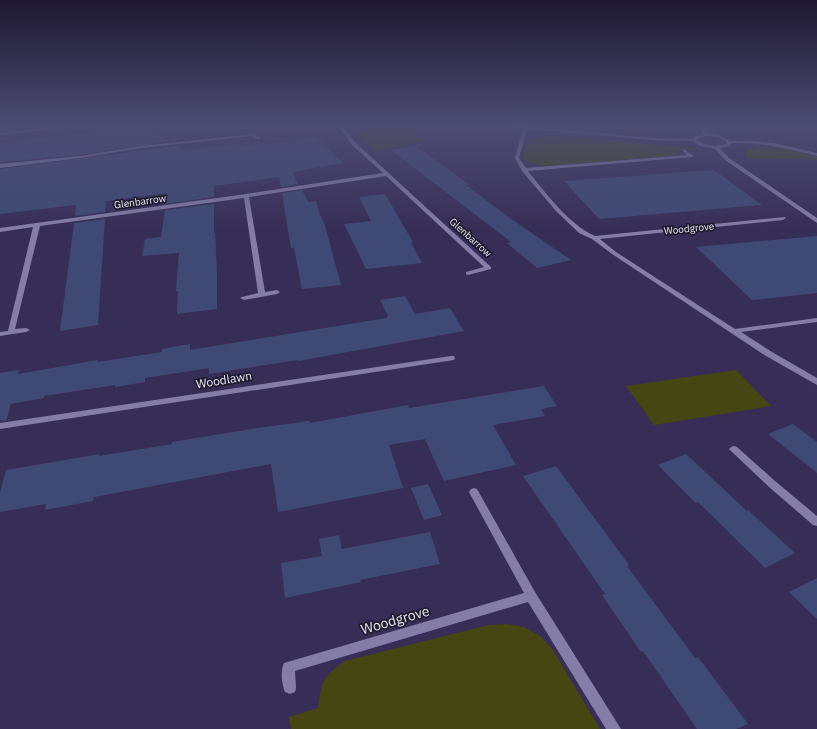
<svg xmlns="http://www.w3.org/2000/svg" width="817" height="729" viewBox="0 0 817 729" font-family="'IBM Plex Sans',sans-serif">
	<style>
		.green { fill: #454611 }
		.building { fill: #3e4a74 }
		.lines { fill: none; stroke-linecap: round; stroke-linejoin: round }
		.minor { fill: #837da7; fill-rule: evenodd }
		.tertiary { fill: #837da7; fill-rule: evenodd }
		.labels { text-anchor: middle; stroke-width: 3.5; stroke-linejoin: round; paint-order: stroke }
		.far-street-label { font-size: 10px; fill: #eeecfc; stroke: #1e1a2d }
		.street-label { font-size: 12px; fill: #eeecfc; stroke: #1e1a2d }
		.near-street-label { font-size: 14px; fill: #eeecfc; stroke: #1e1a2d }
	</style>
	<rect width="100%" height="100%" fill="#372e57"/>
	<path class="green" d="M 346,126 L 382,126 L 382,127 L 409,129 L 427,141 L 374,150 Z
		M 557,126 L 622,126 L 636,129 L 647,127 L 648,132 Z
		M 552,135 L 692,148 L 694,150 L 677,151 L 676,155 L 671,156 L 542,166 L 524,160 L 522,157 L 529,140 Z
		M 767,147 L 790,149 L 817,157 L 817,160 L 786,158 L 749,159 L 746,156 L 745,152 L 752,148 Z
		M 736,370 L 771,406 L 654,425 L 626,386 Z
		M 506,624 L 524,627 L 540,636 L 553,650 L 600,729 L 291,729 L 289,717 L 318,708 C 322,681 322,677 345,661 L 489,625 Z"/>
	<path class="building" d="M 145,126 L 169,141 L 80,155 L 0,162 L 0,143 Z
		M 316,137 L 343,163 L 292,172 L 298,184 L 281,187 L 279,177 L 214,186 L 214,197 L 165,204 L 167,193 L 114,200 L 106,201 L 105,212 L 75,216 L 76,205 L 0,214 L 0,169 L 176,146 L 183,150 L 240,144 L 240,146 L 278,143 Z
		M 415,146 L 470,185 L 466,185 L 507,216 L 571,260 L 537,268 L 507,243 L 511,242 L 391,150 Z
		M 714,170 L 762,205 L 599,219 L 564,181 Z
		M 302,190 L 308,202 L 316,201 L 320,216 L 321,216 L 325,226 L 341,285 L 302,289 L 294,248 L 291,248 L 282,193 Z
		M 385,194 L 413,242 L 411,243 L 422,263 L 366,269 L 344,224 L 371,221 L 359,197 Z
		M 214,204 L 214,233 L 215,233 L 217,273 L 217,309 L 177,314 L 178,291 L 176,291 L 179,253 L 142,256 L 145,239 L 161,237 L 165,210 Z
		M 105,219 L 98,325 L 60,331 L 74,223 Z
		M 817,236 L 817,293 L 752,300 L 696,247 Z
		M 405,296 L 415,314 L 450,308 L 464,331 L 298,361 L 297,360 L 209,374 L 209,368 L 145,378 L 145,382 L 115,387 L 115,385 L 44,396 L 44,398 L 11,404 L 6,421 L 0,420 L 0,373 L 19,370 L 18,374 L 98,360 L 98,362 L 162,352 L 162,349 L 190,344 L 190,350 L 387,318 L 387,317 L 388,316 L 380,300 Z
		M 544,386 L 557,406 L 541,409 L 545,416 L 493,425 L 516,465 L 444,481 L 425,439 L 389,445 L 403,488 L 278,512 L 271,464 L 94,497 L 93,501 L 45,510 L 46,504 L 0,512 L 0,493 L 6,470 L 100,454 L 99,456 L 172,444 L 172,442 L 257,428 L 309,421 L 310,423 L 408,405 L 409,408 Z
		M 793,424 L 817,442 L 817,473 L 768,434 Z
		M 686,454 L 747,511 L 748,510 L 795,553 L 765,568 L 698,502 L 696,503 L 658,465 Z
		M 556,466 L 629,565 L 627,566 L 695,658 L 698,657 L 748,724 L 736,729 L 697,729 L 643,651 L 641,652 L 602,595 L 605,594 L 523,476 Z
		M 428,484 L 442,515 L 424,520 L 411,488 Z
		M 430,532 L 440,564 L 360,580 L 361,582 L 285,598 L 281,563 L 322,556 L 319,539 L 339,535 L 342,549 Z
		M 817,578 L 817,619 L 789,592 Z"/>
	<g class="lines">
		<path class="minor" d="M 59,126 L 74,126 L 0,135 L 0,133 Z
			M 338,126 L 342,126 L 356,143 L 491,267 L 491,269 L 468,275 L 466,274 L 466,272 L 484,267 L 386,176 L 249,197 L 265,292 L 277,290 L 280,292 L 277,294 L 244,300 L 240,298 L 242,297 L 258,293 L 244,198 L 40,226 L 15,329 L 26,328 L 30,330 L 26,332 L 0,336 L 0,332 L 8,331 L 33,227 L 0,232 L 0,228 L 246,194 L 383,173 L 352,145 Z
			M 630,126 L 634,126 L 634,127 L 632,128 Z
			M 525,128 L 527,129 L 519,158 L 526,168 L 687,155 L 682,150 L 684,149 L 694,156 L 692,157 L 528,171 C 547,194 567,223 595,236 L 785,217 L 786,218 L 783,220 L 600,239 L 616,252 L 735,329 L 817,318 L 817,322 L 741,332 L 772,352 L 817,378 L 817,385 L 766,356 L 612,254 L 592,239 L 579,233 L 556,211 L 522,171 L 515,158 L 523,129 Z
			M 254,134 L 260,137 L 260,139 L 256,139 L 253,136 L 141,148 L 80,158 L 0,168 L 0,164 L 80,156 L 141,146 Z
			M 451,356 L 454,356 L 455,358 L 454,360 L 0,429 L 0,423 Z
			M 734,446 L 737,447 L 775,481 L 817,516 L 817,526 L 813,525 L 769,487 L 731,451 L 729,449 L 731,447 Z
			M 474,488 L 477,489 L 535,592 L 621,729 L 606,729 L 528,602 L 295,671 L 296,688 L 295,692 L 290,694 L 285,692 C 282,685 280,671 284,663 L 524,593 L 469,492 L 471,489 Z"/>
		<path class="tertiary" d="M 502,126 L 521,126 L 653,138 L 693,139 L 694,136 L 703,134 L 697,126 L 702,126 L 708,133 L 719,135 L 730,141 L 752,141 L 774,143 L 817,153 L 817,156 C 788,149 761,142 731,143 L 730,146 L 720,148 L 729,158 L 817,218 L 817,223 L 725,160 L 715,149 L 700,146 L 693,141 L 653,140 L 504,127 ZM 709,136 L 720,138 L 727,142 L 726,144 C 716,147 705,146 697,140 L 701,137 Z"/>
	</g>
	<linearGradient id="sky" x2="0" y2="1"><stop stop-color="#1e1930"/><stop offset="0.55" stop-color="#4d4c74"/><stop offset="1" stop-color="#4d4c74" stop-opacity="0"/></linearGradient>
	<rect width="817" height="228" fill="url(#sky)"/>
	<g class="labels">
		<g class="far-street-label">
			<text transform="translate(140 201) rotate(-8)" y="4">Glenbarrow</text>
			<text transform="translate(689 228) rotate(-6)" y="4">Woodgrove</text>
			<text transform="translate(471 237) rotate(42)" y="4">Glenbarrow</text>
		</g>
		<g class="street-label">
			<text transform="translate(224 380) rotate(-9)" y="4">Woodlawn</text>
		</g>
		<g class="near-street-label">
			<text transform="translate(395 620) rotate(-16)" y="5">Woodgrove</text>
		</g>
	</g>
</svg>
